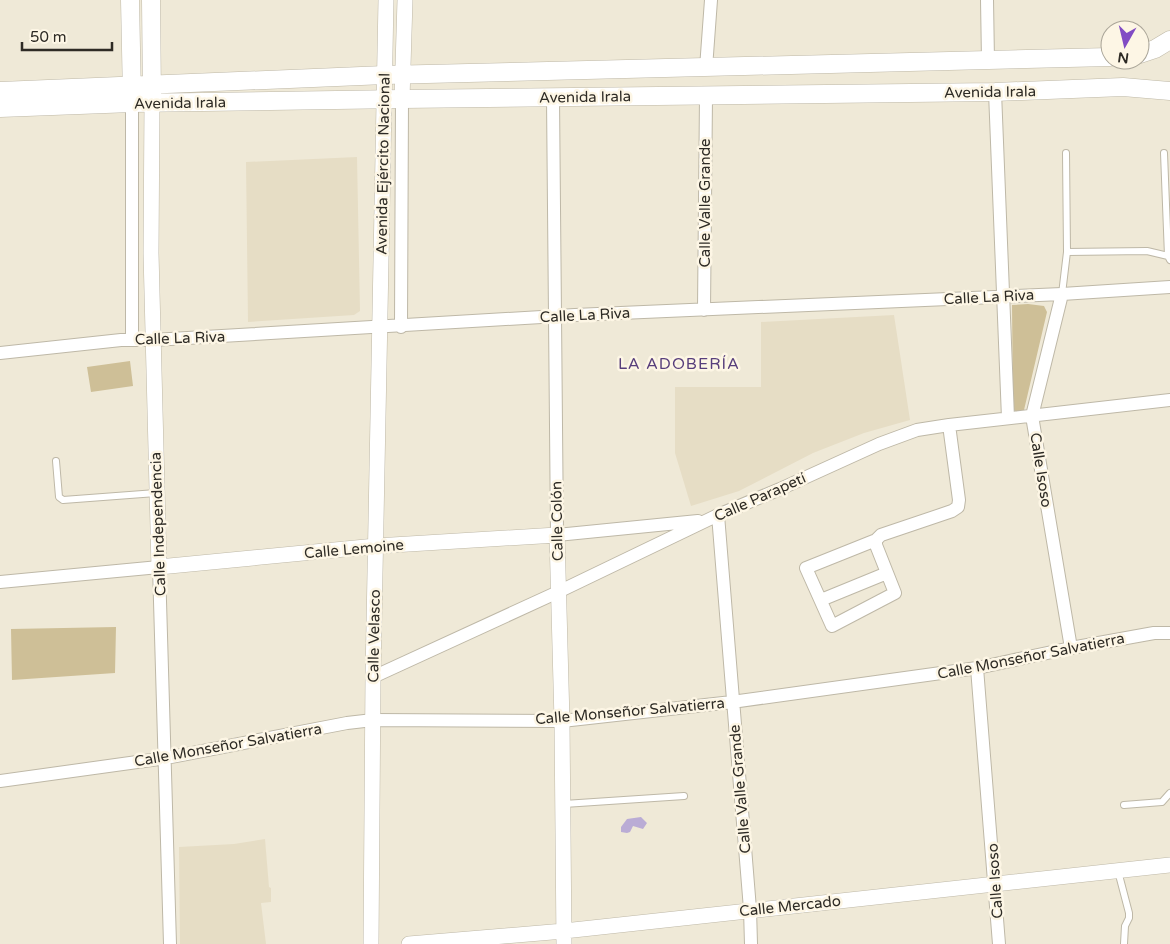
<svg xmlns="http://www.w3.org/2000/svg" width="1170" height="944" viewBox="0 0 1170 944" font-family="'Varela Round',sans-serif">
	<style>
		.built { fill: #e6ddc5 }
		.green { fill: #cebf97 }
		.water { fill: #baacd5 }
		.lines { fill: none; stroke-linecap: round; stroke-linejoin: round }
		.service-casing { stroke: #beb8a7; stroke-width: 8 }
		.minor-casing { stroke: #beb8a7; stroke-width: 14 }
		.tertiary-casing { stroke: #beb8a7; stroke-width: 16 }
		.secondary-casing { stroke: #beb8a7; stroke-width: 19 }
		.service { stroke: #fff; stroke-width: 6 }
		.minor { stroke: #fff; stroke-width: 12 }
		.tertiary { stroke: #fff; stroke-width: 15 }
		.secondary { stroke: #fff; stroke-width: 18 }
		.labels { text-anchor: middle; stroke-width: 5; stroke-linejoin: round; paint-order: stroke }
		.street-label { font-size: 15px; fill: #2e2b25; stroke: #fdf6e5 }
		.neighbourhood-label { font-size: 16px; letter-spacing: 1px; fill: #583f7c; stroke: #fdf6e5 }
	</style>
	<rect width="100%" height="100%" fill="#efe9d7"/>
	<path class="built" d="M 357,157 L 360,311 L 354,315 L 248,322 L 246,162 Z
		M 894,315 L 910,420 L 864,433 L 813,453 L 739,491 L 691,506 L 675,453 L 675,387 L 761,387 L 761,322 Z
		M 265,839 L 269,887 L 271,888 L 271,902 L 261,903 L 266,944 L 180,944 L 179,847 L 234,844 Z"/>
	<path class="green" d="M 1028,304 L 1044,306 L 1047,312 L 1024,410 L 1018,415 L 1013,409 L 1012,305 Z
		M 130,361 L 133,386 L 91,392 L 87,367 Z
		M 116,627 L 115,673 L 12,680 L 11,629 Z"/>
	<path class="water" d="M 641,817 L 647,823 L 643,829 L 633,826 L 630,832 L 627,833 L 621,832 L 621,827 L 627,819 Z"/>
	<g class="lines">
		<defs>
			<path id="service" d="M 1164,153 L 1168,256 L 1170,260
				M 1067,252 L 1147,251 L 1168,256
				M 1062,294 L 1067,252 L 1066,153
				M 56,461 L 59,497 L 63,500 L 156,493
				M 564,804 L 684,796
				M 1124,805 L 1162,802 L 1170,793
				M 1118,871 L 1129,913 L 1129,918 L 1125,926 L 1124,944"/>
			<path id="minor" d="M 987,0 L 988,60
				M 706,68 L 711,0
				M 995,92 L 1008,418
				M 553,98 L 557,535 L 698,521
				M 132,103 L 132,340
				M 1062,294 L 1032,416 L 1071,648
				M 704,310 L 706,96
				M 401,327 L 402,99
				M 0,353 L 121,340 L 153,340 L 575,315 L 1062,294 L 1170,287
				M 718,515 L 750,909 L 751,944
				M 876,540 L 876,545 L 895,593 L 832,626 L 806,568 L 876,540 L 881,535 L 952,511 L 958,507 L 959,500 L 949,425
				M 0,582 L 159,567 L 170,944
				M 821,600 L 887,573
				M 977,668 L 999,944
				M 373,677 L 558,592 L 718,515 L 780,489 L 879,444 L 917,430 L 949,425 L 1170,400
				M 0,781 L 166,758 L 347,723 L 373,720 L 562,721 L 732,702 L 977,668 L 1071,648 L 1154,633 L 1170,633"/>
			<path id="tertiary" d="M 402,99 L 405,0
				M 152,103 L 151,253 L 159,567 L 376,546 L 557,535 L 562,721 L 564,944
				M 371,944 L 373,677 L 386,0
				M 409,944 L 564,931 L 1170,865"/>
			<path id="secondary" d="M 130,0 L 132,97
				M 151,0 L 152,98
				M 1140,54 L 1155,49 L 1170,40
				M 0,91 L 385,75 L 1110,57
				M 0,108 L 132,103 L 402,99 L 995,92 L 1123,87 L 1170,91"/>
		</defs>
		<use href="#service" class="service-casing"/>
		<use href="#minor" class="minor-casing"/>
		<use href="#tertiary" class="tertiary-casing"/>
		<use href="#secondary" class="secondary-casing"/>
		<use href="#service" class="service"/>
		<use href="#minor" class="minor"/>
		<use href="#tertiary" class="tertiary"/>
		<use href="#secondary" class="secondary"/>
	</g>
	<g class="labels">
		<g class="street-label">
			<text transform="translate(990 92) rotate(-1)" y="5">Avenida Irala</text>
			<text transform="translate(585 97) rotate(-1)" y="5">Avenida Irala</text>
			<text transform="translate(180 103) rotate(-1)" y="5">Avenida Irala</text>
			<text transform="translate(383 164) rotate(-89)" y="5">Avenida Ejército Nacional</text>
			<text transform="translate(705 203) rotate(-90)" y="5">Calle Valle Grande</text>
			<text transform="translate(989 297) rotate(-3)" y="5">Calle La Riva</text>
			<text transform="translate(585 315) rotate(-3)" y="5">Calle La Riva</text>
			<text transform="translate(180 338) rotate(-2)" y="5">Calle La Riva</text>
			<text transform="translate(1041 470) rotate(81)" y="5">Calle Isoso</text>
			<text transform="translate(760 497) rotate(-24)" y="5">Calle Parapetí</text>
			<text transform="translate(557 521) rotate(-91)" y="5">Calle Colón</text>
			<text transform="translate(158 524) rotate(-92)" y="5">Calle Independencia</text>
			<text transform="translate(354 549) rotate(-5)" y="5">Calle Lemoine</text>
			<text transform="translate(374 636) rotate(-89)" y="5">Calle Velasco</text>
			<text transform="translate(1031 656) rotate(-11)" y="5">Calle Monseñor Salvatierra</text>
			<text transform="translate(630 711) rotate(-5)" y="5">Calle Monseñor Salvatierra</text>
			<text transform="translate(228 745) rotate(-10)" y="5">Calle Monseñor Salvatierra</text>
			<text transform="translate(740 789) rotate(-95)" y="5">Calle Valle Grande</text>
			<text transform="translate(995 881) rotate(-94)" y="5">Calle Isoso</text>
			<text transform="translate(790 906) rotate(-6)" y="5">Calle Mercado</text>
		</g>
		<g class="neighbourhood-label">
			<text x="679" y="369">LA ADOBERÍA</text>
		</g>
	</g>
	<g transform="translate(1125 45) rotate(188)"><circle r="24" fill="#fdf6e5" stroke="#aaa598"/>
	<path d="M0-4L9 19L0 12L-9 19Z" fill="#814cc4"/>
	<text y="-8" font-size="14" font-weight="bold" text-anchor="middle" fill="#2e2b25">N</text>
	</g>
	<path d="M22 42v8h90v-8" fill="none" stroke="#2e2b25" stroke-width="2.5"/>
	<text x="30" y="42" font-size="15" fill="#2e2b25" stroke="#fdf6e5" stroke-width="4" paint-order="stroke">50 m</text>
</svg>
